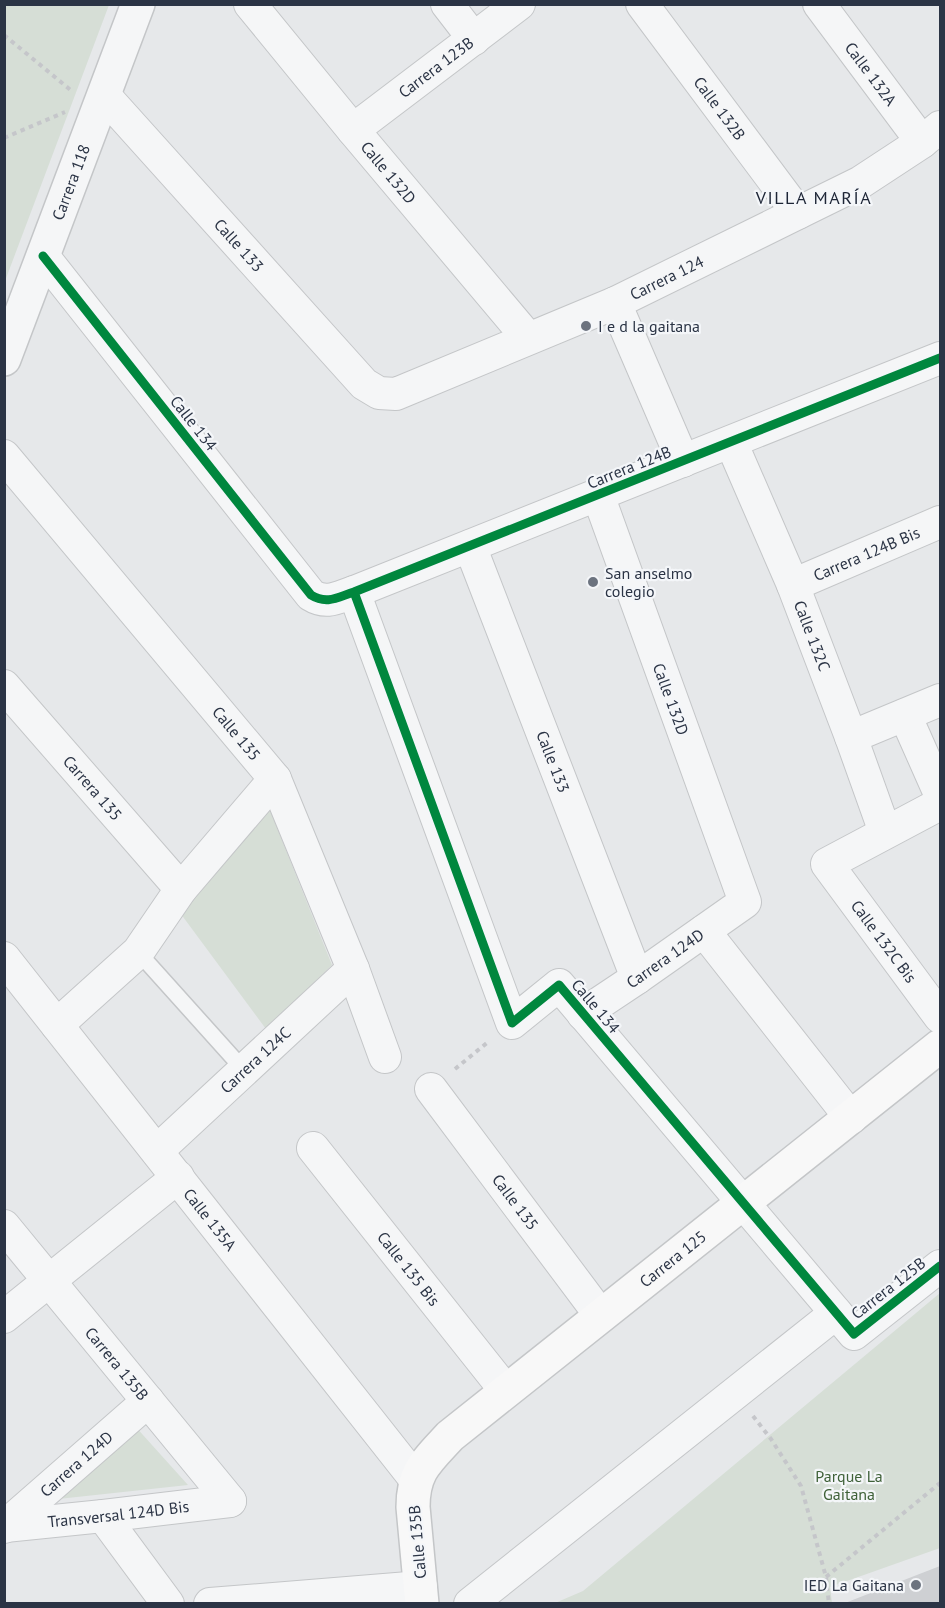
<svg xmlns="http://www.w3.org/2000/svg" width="945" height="1608" viewBox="0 0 945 1608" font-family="'PT Sans',sans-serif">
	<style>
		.green { fill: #d6ded6 }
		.building { fill: #ced0d3; filter: url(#shadow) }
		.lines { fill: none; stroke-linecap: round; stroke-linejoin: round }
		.service-casing { stroke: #c4c6c8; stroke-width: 18 }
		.minor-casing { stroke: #c4c6c8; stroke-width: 34 }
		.tertiary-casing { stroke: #c4c6c8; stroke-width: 36 }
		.secondary-casing { stroke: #c4c6c8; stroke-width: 36 }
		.path { stroke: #c5c6ca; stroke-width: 4; stroke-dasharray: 4.5 4.5; stroke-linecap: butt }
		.service { stroke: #f5f6f7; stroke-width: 15 }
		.minor { stroke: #f5f6f7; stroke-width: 32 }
		.tertiary { stroke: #f5f6f7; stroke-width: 33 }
		.secondary { stroke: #f8f8f8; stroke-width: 33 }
		.cycleway-casing { stroke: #f4f6f9; stroke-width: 13 }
		.cycleway { stroke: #00873e; stroke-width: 9 }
		.poi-dot { fill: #6c737f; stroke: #f4f6f9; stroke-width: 2 }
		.labels { text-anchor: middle; stroke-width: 4.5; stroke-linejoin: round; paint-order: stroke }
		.street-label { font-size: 16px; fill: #2b3445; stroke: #f4f6f9 }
		.poi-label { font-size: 16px; fill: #2b3445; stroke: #f4f6f9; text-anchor: start }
		.park-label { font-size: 16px; fill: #3f6138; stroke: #f4f6f9 }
		.neighbourhood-label { font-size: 18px; letter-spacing: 1.5px; fill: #1d2536; stroke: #f4f6f9 }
	</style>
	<defs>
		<filter id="shadow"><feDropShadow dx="-5.5" dy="5.5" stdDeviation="1.5" flood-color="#0004"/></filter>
	</defs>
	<rect width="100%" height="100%" fill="#e6e8ea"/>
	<path class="green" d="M 5,4 L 109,5 L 5,281 L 4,5 Z
		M 265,798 L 332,965 L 266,1029 L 175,906 Z
		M 940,1293 L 940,1548 L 830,1587 L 832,1603 L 555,1603 L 583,1591 Z
		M 134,1425 L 188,1485 L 49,1500 Z"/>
	<path class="building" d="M 940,1566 L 940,1604 L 845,1604 L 845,1603 Z"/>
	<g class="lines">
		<defs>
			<path id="service" d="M 138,952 L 244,1070"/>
			<g id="minor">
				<path id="s1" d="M 250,4 L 353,130 L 528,338"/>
				<path d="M 447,4 L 474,39"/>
				<path id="s2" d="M 642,4 L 798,213"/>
				<path id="s3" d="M 819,4 L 922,142"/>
				<path id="s4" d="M 104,95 L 364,384 L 379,393 L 396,394 L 615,303 L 798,213 L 861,182 L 922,142 L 940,127"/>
				<path id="s5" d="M 353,130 L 519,4"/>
				<path d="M 43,256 L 311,595 C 327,605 338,597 354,592 L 940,358"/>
				<path d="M 615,303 L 683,461"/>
				<path id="s6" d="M 731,442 L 793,585 L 851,737 L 885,832"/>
				<path id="s7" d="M 4,456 L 275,779 L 353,969 L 385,1057"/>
				<path id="s8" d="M 470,546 L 637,978"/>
				<path id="s9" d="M 793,585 L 940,522"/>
				<path d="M 354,592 L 512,1023 L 559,985 L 854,1334 L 940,1266"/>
				<path id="s10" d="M 4,686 L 181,889"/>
				<path d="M 905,715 L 940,794"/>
				<path d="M 851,737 L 940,700"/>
				<path id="s11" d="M 940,804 L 827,864 L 940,1017"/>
				<path d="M 704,931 L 851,1118"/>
				<path id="s12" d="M 4,958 L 416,1480"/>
				<path id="s13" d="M 583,1014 L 637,978 L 745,902 L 598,495"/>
				<path d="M 57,1025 L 138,952 L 181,889 L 275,779"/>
				<path id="s14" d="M 431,1089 L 601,1316"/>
				<path id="s15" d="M 313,1148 L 506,1391"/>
				<path id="s16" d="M 157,1151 L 353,969"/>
				<path id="s17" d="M 4,1226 L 230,1501"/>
				<path d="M 4,1317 L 178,1177"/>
				<path d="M 103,1516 L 168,1604"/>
				<path id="s18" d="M 5,1526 L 103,1516 L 230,1501"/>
				<path id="s19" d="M 4,1527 L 148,1401"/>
				<path d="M 210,1604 L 421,1587"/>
				<path d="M 470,1604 L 836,1313"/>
			</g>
			<g id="tertiary">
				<path id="s20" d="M 4,359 L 138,4"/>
			</g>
			<g id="secondary">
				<path id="s21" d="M 422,1604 L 413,1507 C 413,1471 427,1461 450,1436 L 940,1046"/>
			</g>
		</defs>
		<use href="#service" class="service-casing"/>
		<use href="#minor" class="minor-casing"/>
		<use href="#tertiary" class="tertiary-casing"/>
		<use href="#secondary" class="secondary-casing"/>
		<path class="path" d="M 4,35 L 73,92
			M 4,138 L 65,112
			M 455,1069 L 488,1042
			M 753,1416 L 771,1439 L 801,1486 L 826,1577 L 829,1604
			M 826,1577 L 940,1483"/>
		<use href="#service" class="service"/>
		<use href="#minor" class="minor"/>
		<use href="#tertiary" class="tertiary"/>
		<use href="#secondary" class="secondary"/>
		<defs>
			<path id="cycleway" d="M 43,256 L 311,595 C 327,605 338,597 354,592 L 940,358
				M 354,592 L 512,1023 L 559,985 L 854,1334 L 940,1266"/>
		</defs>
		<use href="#cycleway" class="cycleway-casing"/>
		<use href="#cycleway" class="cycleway"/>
	</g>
	<g class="poi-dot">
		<circle cx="586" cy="326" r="6"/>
		<circle cx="593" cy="582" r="6"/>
		<circle cx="916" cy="1585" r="6"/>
	</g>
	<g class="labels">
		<g class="street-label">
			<text dy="6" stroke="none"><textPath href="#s5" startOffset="104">Carrera 123B</textPath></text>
			<text dy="6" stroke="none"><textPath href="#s3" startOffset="87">Calle 132A</textPath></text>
			<text dy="6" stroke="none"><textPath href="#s2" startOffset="130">Calle 132B</textPath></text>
			<text dy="6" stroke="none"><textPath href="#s1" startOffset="218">Calle 132D</textPath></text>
			<text dy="6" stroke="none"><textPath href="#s20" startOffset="189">Carrera 118</textPath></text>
			<text dy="6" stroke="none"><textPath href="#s4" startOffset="202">Calle 133</textPath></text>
			<text dy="6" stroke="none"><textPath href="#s4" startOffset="718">Carrera 124</textPath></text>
			<text transform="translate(194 423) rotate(52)" y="6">Calle 134</text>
			<text transform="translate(629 467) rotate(-22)" y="6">Carrera 124B</text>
			<text dy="6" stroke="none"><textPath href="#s9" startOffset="80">Carrera 124B Bis</textPath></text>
			<text dy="6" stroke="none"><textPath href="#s6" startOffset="210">Calle 132C</textPath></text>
			<text transform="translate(671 699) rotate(70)" y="6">Calle 132D</text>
			<text dy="6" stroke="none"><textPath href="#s7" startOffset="362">Calle 135</textPath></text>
			<text dy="6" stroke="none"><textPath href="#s8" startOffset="231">Calle 133</textPath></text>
			<text dy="6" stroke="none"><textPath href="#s10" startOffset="135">Carrera 135</textPath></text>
			<text dy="6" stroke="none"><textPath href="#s11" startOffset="224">Calle 132C Bis</textPath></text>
			<text dy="6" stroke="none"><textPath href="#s13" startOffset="99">Carrera 124D</textPath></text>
			<text transform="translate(596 1006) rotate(50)" y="6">Calle 134</text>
			<text dy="6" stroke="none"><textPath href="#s16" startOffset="134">Carrera 124C</textPath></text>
			<text dy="6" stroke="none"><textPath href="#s14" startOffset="141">Calle 135</textPath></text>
			<text dy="6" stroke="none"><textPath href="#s12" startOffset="333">Calle 135A</textPath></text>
			<text dy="6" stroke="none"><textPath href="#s21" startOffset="465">Carrera 125</textPath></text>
			<text dy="6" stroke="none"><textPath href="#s15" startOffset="154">Calle 135 Bis</textPath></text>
			<text transform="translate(888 1288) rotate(-38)" y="6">Carrera 125B</text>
			<text dy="6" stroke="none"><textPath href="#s17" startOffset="178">Carrera 135B</textPath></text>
			<text dy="6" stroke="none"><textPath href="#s19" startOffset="96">Carrera 124D</textPath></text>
			<text dy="6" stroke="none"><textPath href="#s18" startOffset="114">Transversal 124D Bis</textPath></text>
			<text transform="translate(417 1542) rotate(-95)" y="6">Calle 135B</text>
		</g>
		<g class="poi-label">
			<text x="598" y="332">I e d la gaitana</text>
			<text x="605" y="579">San anselmo<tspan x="605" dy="18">colegio</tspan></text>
			<text x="904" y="1591" text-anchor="end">IED La Gaitana</text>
		</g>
		<g class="park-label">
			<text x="849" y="1482">Parque La<tspan x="849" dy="18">Gaitana</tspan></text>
		</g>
		<g class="neighbourhood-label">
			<text x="814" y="204">VILLA MARÍA</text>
		</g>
	</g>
	<rect width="945" height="1608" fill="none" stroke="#2b3445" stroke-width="12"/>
</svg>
